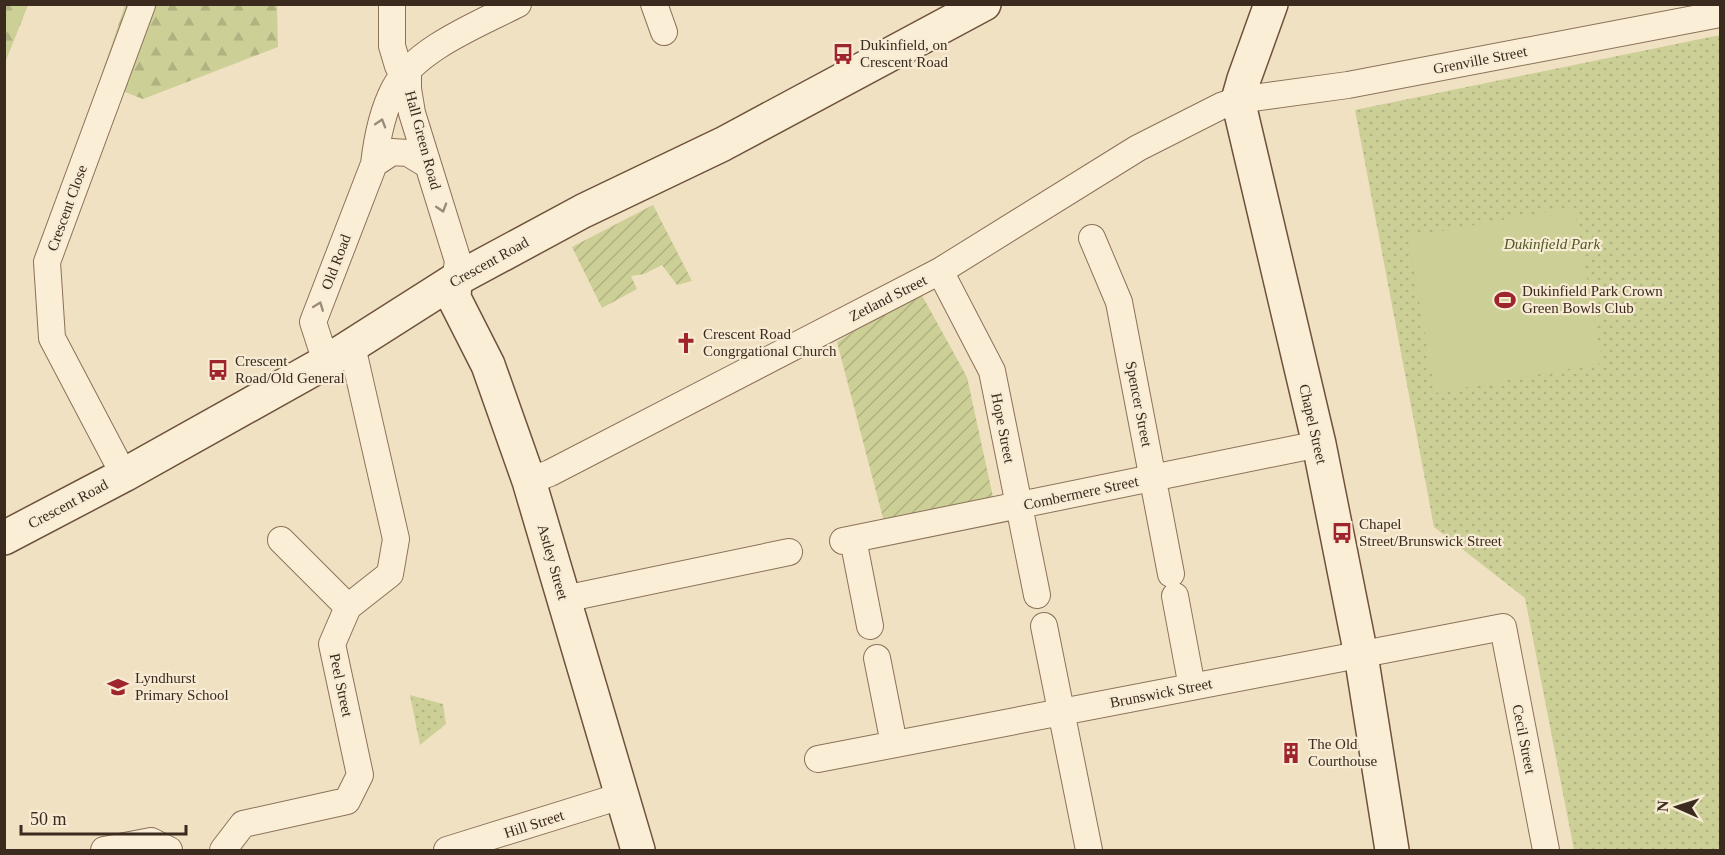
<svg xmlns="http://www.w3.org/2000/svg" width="1725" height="855" viewBox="0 0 1725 855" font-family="Georgia,serif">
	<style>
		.grass { fill: url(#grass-dots) }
		.forest { fill: url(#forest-firs) }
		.garden { fill: url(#garden-furrows) }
		.pitch { fill: #cccf96 }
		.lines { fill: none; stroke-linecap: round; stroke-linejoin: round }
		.street-casing { stroke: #8c7159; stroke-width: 28 }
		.secondary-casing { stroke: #6e523c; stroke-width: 36 }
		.street { stroke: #fbeed7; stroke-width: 26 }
		.secondary { stroke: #fbeed7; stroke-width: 33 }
		.oneway { stroke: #9b8c7a }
		.labels { text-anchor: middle; stroke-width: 4.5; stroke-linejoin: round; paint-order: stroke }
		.poi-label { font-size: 15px; fill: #3b2a1e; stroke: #f7ebd3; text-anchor: start }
		.street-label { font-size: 15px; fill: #3b2a1e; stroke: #f7ebd3 }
		.park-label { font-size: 15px; font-style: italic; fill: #4e5923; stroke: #f7ebd3 }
	</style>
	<defs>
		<pattern id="grass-dots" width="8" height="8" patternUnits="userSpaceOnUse" patternTransform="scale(1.5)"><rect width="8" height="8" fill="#cccf96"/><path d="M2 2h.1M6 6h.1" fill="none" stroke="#b0b281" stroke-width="1.8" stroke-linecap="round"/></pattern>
		<pattern id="forest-firs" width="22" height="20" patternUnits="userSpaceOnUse" patternTransform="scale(1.5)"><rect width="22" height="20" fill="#cccf96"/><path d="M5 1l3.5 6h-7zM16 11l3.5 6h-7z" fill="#b0b281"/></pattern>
		<pattern id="garden-furrows" width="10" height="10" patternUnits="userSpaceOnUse" patternTransform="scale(1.5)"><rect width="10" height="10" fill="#cccf96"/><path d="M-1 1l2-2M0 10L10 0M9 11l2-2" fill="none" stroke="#b0b281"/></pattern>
	</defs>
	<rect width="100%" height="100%" fill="#f1e1c3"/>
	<path class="grass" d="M 1720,35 L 1720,850 L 1574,850 L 1525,598 L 1434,527 L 1355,110 Z
		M 410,695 L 443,704 L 446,724 L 420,745 Z"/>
	<path class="forest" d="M 5,4 L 28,5 L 5,63 L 4,5 Z
		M 125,5 L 277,5 L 278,47 L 143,99 L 99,82 Z"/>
	<path class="garden" d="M 653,205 L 692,281 L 677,285 L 662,265 L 644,274 L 631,276 L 637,289 L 602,308 L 572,247 Z
		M 919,290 L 967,377 L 993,497 L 884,522 L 837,342 Z"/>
	<path class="pitch" d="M 1574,207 L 1602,363 L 1435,393 L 1408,237 Z"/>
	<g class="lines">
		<defs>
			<path id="street" d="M 392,4 L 392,46 L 398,66 L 408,70
				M 654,4 L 664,32
				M 408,70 L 408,89 L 412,113 L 458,261 L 455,280
				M 374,164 L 392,152 L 408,153 L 428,165
				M 1092,238 L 1119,302 L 1171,574
				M 940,271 L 992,371 L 1037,595
				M 326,362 L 313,322 L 374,164 C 377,138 382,112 394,89 C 415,49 479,24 518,4
				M 124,475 L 52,338 L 47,262 L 142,5
				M 529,481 L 550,473 L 940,271 L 1138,148 L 1221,106 L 1238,100 L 1348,85 L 1720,14
				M 853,539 L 870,626
				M 281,540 L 348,607
				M 843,541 L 1319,444
				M 1175,596 L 1192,687
				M 564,599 L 789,552
				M 1044,626 L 1089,850
				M 877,658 L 894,744
				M 818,759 L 1503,627 L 1546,850
				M 104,850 L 151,841 L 169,850
				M 223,850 L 243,824 L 347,801 L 360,775 L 332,644 L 348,607 L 390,574 L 396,539 L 352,346
				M 447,850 L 621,796"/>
			<path id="secondary" d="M 1271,4 L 1244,79 L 1238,100 L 1319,444 L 1361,655 L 1392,850
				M 455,280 L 454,298 L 488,365 L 529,481 L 638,850
				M 4,538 L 124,475 L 326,362 L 455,280 L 583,211 L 723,144 L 984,4"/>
		</defs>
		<use href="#street" class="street-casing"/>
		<use href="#secondary" class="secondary-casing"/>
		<use href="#street" class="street"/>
		<use href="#secondary" class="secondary"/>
	</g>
	<defs><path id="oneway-chevron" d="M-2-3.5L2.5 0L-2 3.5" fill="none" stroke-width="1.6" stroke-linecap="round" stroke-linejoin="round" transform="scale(1.5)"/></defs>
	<g class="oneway">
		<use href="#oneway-chevron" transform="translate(381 123) rotate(-73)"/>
		<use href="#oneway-chevron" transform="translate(442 208) rotate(73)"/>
		<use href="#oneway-chevron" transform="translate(319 306) rotate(-69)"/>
	</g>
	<defs>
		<symbol id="bus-bare" viewBox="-9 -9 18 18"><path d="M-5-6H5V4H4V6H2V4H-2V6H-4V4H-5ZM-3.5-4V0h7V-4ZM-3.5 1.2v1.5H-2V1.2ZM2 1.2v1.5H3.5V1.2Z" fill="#9f252d" stroke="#f7ebd3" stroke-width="2.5" paint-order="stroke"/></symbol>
		<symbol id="stadium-bare" viewBox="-9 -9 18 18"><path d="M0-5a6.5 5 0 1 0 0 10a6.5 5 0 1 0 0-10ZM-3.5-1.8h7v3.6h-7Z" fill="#9f252d" stroke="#f7ebd3" stroke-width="2.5" paint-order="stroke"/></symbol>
		<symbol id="church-bare" viewBox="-9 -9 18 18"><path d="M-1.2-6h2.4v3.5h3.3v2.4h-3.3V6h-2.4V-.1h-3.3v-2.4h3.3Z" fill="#9f252d" stroke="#f7ebd3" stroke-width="2.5" paint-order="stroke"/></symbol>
		<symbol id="school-bare" viewBox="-9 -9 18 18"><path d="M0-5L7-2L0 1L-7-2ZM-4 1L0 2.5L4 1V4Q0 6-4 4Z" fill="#9f252d" stroke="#f7ebd3" stroke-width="2.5" paint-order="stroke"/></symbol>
		<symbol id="building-bare" viewBox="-9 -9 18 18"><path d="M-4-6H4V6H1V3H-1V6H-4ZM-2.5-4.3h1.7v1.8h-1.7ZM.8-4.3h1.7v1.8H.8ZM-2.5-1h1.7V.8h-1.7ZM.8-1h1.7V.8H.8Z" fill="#9f252d" stroke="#f7ebd3" stroke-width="2.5" paint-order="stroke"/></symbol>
	</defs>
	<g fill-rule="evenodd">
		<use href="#bus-bare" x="828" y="39" width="30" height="30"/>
		<use href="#stadium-bare" x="1490" y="285" width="30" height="30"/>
		<use href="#church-bare" x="671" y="328" width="30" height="30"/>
		<use href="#bus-bare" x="203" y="355" width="30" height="30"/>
		<use href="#bus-bare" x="1327" y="518" width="30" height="30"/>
		<use href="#school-bare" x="103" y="672" width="30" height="30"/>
		<use href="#building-bare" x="1276" y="738" width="30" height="30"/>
	</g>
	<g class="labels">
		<g class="poi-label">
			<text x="860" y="50">Dukinfield, on<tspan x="860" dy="17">Crescent Road</tspan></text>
			<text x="1522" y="296">Dukinfield Park Crown<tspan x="1522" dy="17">Green Bowls Club</tspan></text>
			<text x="703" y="339">Crescent Road<tspan x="703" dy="17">Congrgational Church</tspan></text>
			<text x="235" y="366">Crescent<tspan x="235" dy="17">Road/Old General</tspan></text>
			<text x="1359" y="529">Chapel<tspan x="1359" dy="17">Street/Brunswick Street</tspan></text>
			<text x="135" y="683">Lyndhurst<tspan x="135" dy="17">Primary School</tspan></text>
			<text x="1308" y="749">The Old<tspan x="1308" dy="17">Courthouse</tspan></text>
		</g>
		<g class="street-label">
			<text transform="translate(1480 60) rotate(-11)" y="5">Grenville Street</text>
			<text transform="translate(423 140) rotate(75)" y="5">Hall Green Road</text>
			<text transform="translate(67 208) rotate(-70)" y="5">Crescent Close</text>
			<text transform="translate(336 262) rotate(-69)" y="5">Old Road</text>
			<text transform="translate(489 262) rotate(-29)" y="5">Crescent Road</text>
			<text transform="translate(888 298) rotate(-27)" y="5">Zetland Street</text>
			<text transform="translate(1139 404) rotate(79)" y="5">Spencer Street</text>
			<text transform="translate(1313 424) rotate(77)" y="5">Chapel Street</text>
			<text transform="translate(1003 428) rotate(79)" y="5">Hope Street</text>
			<text transform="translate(1081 493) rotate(-12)" y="5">Combermere Street</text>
			<text transform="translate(68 504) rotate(-28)" y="5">Crescent Road</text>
			<text transform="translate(553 562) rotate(74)" y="5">Astley Street</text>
			<text transform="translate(341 685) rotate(78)" y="5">Peel Street</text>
			<text transform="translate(1161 693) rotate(-11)" y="5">Brunswick Street</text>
			<text transform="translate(1524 739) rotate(79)" y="5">Cecil Street</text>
			<text transform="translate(534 824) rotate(-18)" y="5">Hill Street</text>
		</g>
		<g class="park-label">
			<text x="1552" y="249">Dukinfield Park</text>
		</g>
	</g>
	<rect width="1725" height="855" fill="none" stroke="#3b2a1e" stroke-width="12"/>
	<g transform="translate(1677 807) rotate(273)" stroke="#f7ebd3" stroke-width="4.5" paint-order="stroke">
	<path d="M0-4.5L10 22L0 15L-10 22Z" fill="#3b2a1e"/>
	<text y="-9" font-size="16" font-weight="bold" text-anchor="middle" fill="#3b2a1e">N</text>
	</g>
	<path d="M21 825v9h165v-9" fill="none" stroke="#3b2a1e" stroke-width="3"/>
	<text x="30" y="825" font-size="18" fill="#3b2a1e" stroke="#f7ebd3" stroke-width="4.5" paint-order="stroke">50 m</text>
</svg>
